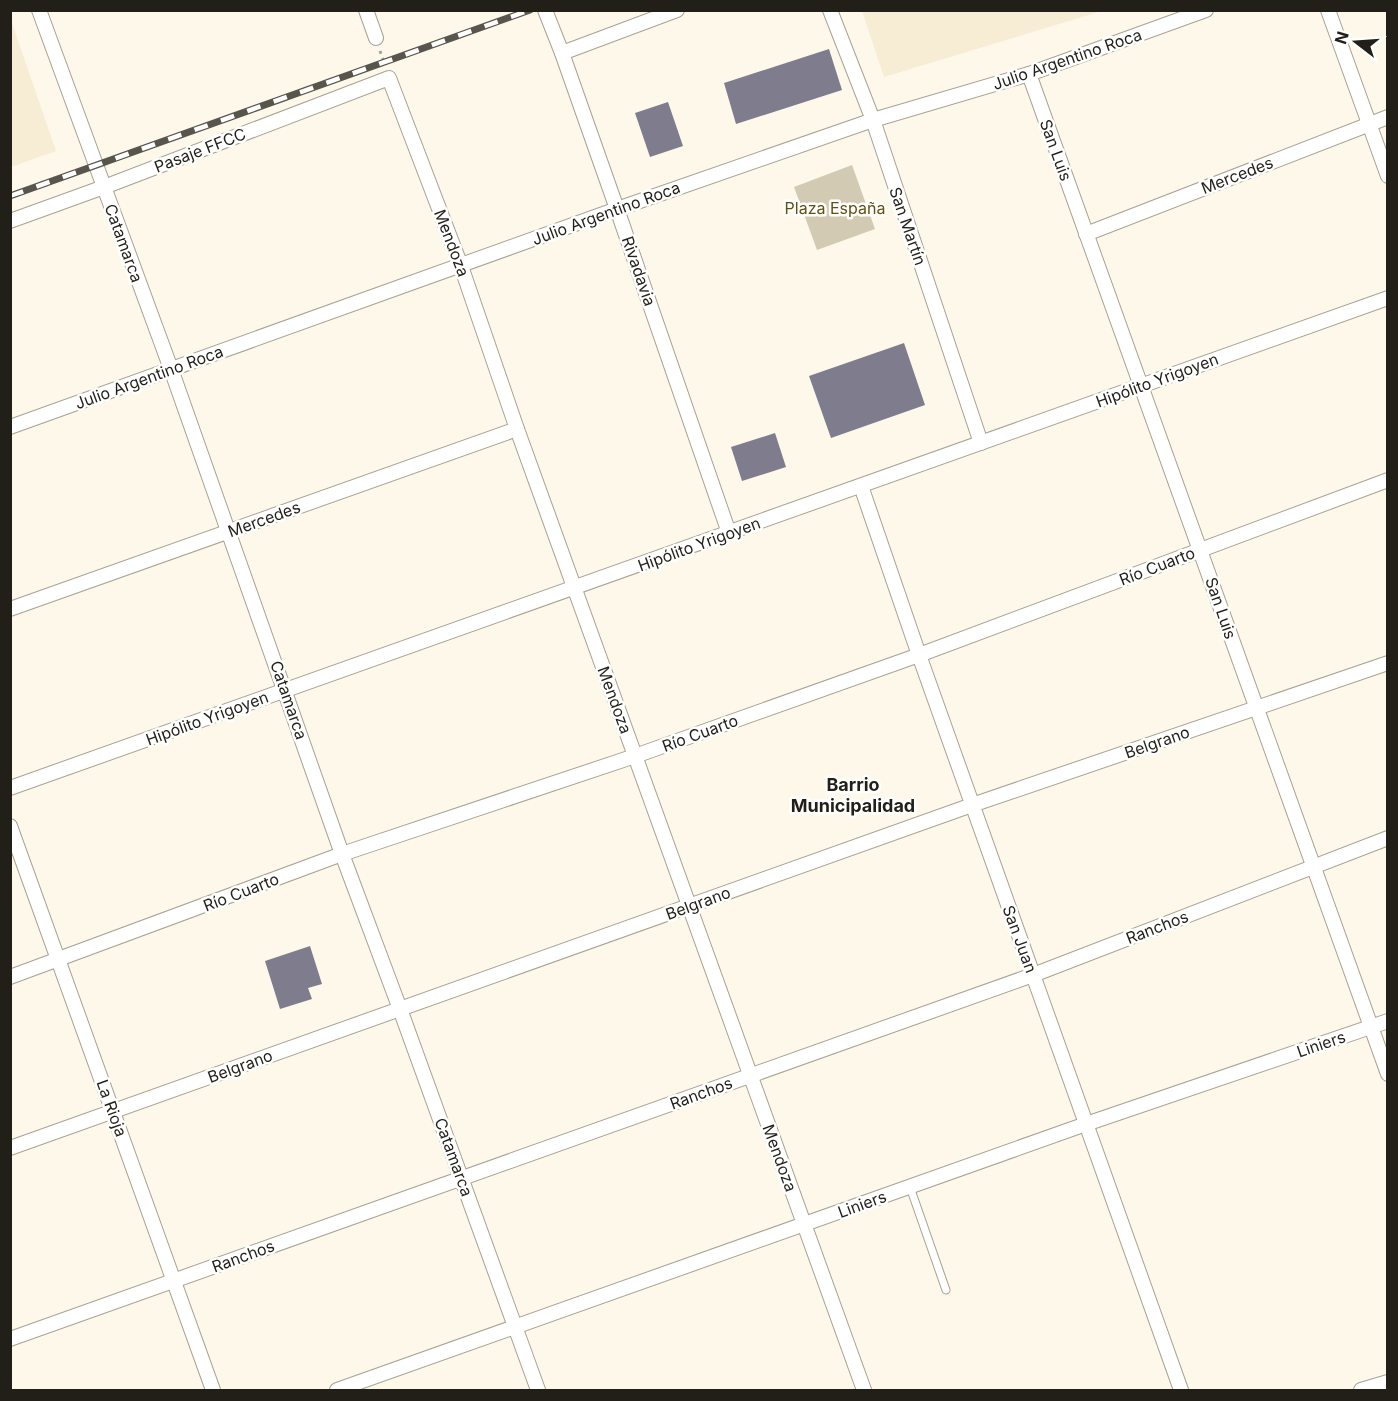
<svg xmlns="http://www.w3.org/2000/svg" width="1398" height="1401" viewBox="0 0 1398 1401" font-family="Inter,sans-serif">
<rect width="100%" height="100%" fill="#fef8ea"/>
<g fill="#f7edd4">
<polygon points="862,11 862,10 1102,11 884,77"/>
<polygon points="11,20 56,151 11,167 10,167"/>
</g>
<polygon fill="#d3cab4" points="852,165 875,229 817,250 794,187"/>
<g fill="#7f7d8d">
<polygon points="829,49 842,90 736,124 724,83"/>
<polygon points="668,102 683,146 650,157 635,113"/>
<polygon points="904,343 925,405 831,438 809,376"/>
<polygon points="775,433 786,467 742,481 731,447"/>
<polygon points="310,946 322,984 308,988 312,999 280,1009 265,961"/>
</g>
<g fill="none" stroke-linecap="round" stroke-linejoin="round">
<defs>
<polyline id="service" points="910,1187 946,1290"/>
<g id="minor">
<polyline points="39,10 171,369 342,854 400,1009 538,1390"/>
<polyline points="366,10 376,38"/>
<polyline points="545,10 562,53 617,209 729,533"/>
<polyline points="830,10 873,120 981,443"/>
<polyline points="1328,10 1388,176"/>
<polyline points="562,53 677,10"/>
<polyline points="1029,74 1388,1074"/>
<polyline points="10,221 104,187 389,78 461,266 517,429 864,1390"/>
<polyline points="1086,234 1388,117"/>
<polyline points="10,427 617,209 873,120 1029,74 1206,10"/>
<polyline points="861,486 919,655 1181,1390"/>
<polyline points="10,609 517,429"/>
<polyline points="10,788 1388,298"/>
<polyline points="10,826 213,1390"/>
<polyline points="10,977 342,854 635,756 919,655 1388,480"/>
<polyline points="10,1148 972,805 1388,663"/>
<polyline points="10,1339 1033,975 1388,838"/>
<polyline points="337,1390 1086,1124 1388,1021"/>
<polyline points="1361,1390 1388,1382"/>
</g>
</defs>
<use href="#service" stroke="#a8a291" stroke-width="9"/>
<use href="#minor" stroke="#a8a291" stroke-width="16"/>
<polyline stroke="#a5a196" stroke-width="3" stroke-dasharray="3 4.5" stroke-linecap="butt" points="380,51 385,65"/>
<use href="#service" stroke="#fff" stroke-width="7"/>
<use href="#minor" stroke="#fff" stroke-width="14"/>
<defs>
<polyline id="rail" points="10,196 530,10"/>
</defs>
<use href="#rail" stroke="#58554c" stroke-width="7"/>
<use href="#rail" stroke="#fff" stroke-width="4.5" stroke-dasharray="14" stroke-linecap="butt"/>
</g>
<g text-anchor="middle" stroke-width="5" stroke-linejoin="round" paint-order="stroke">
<g font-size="16" fill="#211f18" stroke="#fff">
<text transform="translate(1067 59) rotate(-19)" y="6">Julio Argentino Roca</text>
<text transform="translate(200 150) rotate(-21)" y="6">Pasaje FFCC</text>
<text transform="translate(1056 150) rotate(70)" y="6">San Luis</text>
<text transform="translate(1237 175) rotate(-21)" y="6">Mercedes</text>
<text transform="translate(606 213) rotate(-20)" y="6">Julio Argentino Roca</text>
<text transform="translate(908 226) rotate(71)" y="6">San Martín</text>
<text transform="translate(124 243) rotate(70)" y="6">Catamarca</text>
<text transform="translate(452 243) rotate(69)" y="6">Mendoza</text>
<text transform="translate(639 271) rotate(71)" y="6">Rivadavia</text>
<text transform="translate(149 377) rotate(-20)" y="6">Julio Argentino Roca</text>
<text transform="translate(1157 380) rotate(-20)" y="6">Hipólito Yrigoyen</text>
<text transform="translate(264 519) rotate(-20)" y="6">Mercedes</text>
<text transform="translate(699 544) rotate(-20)" y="6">Hipólito Yrigoyen</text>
<text transform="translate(1157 566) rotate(-21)" y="6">Río Cuarto</text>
<text transform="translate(1221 608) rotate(71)" y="6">San Luis</text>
<text transform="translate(289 700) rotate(71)" y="6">Catamarca</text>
<text transform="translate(615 700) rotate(70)" y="6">Mendoza</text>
<text transform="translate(207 718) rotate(-20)" y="6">Hipólito Yrigoyen</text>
<text transform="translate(700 733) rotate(-20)" y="6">Río Cuarto</text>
<text transform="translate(1157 742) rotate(-19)" y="6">Belgrano</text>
<text transform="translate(241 892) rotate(-21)" y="6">Río Cuarto</text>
<text transform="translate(698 903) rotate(-20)" y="6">Belgrano</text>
<text transform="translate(1157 927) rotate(-21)" y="6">Ranchos</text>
<text transform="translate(1020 939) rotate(70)" y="6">San Juan</text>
<text transform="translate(1321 1044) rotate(-19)" y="6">Liniers</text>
<text transform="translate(240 1066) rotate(-20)" y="6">Belgrano</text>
<text transform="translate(701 1093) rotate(-20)" y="6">Ranchos</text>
<text transform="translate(112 1108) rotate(70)" y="6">La Rioja</text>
<text transform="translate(454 1157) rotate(70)" y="6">Catamarca</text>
<text transform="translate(780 1158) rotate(70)" y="6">Mendoza</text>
<text transform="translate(862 1204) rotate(-20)" y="6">Liniers</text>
<text transform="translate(243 1256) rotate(-20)" y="6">Ranchos</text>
</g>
<g font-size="16" fill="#634f12" stroke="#fff">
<text x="835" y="214">Plaza España</text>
</g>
<g font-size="18" font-weight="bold" fill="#211f18" stroke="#fff">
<text x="853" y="791">Barrio<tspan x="853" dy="21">Municipalidad</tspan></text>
</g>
</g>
<rect width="1398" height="1401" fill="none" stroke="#211f18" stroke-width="24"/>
<g transform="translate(1356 42) rotate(287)" stroke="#ffffff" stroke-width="4.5" paint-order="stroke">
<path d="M0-4.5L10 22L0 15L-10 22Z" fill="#211f18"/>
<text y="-9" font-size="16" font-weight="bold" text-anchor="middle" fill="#211f18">N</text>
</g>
</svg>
